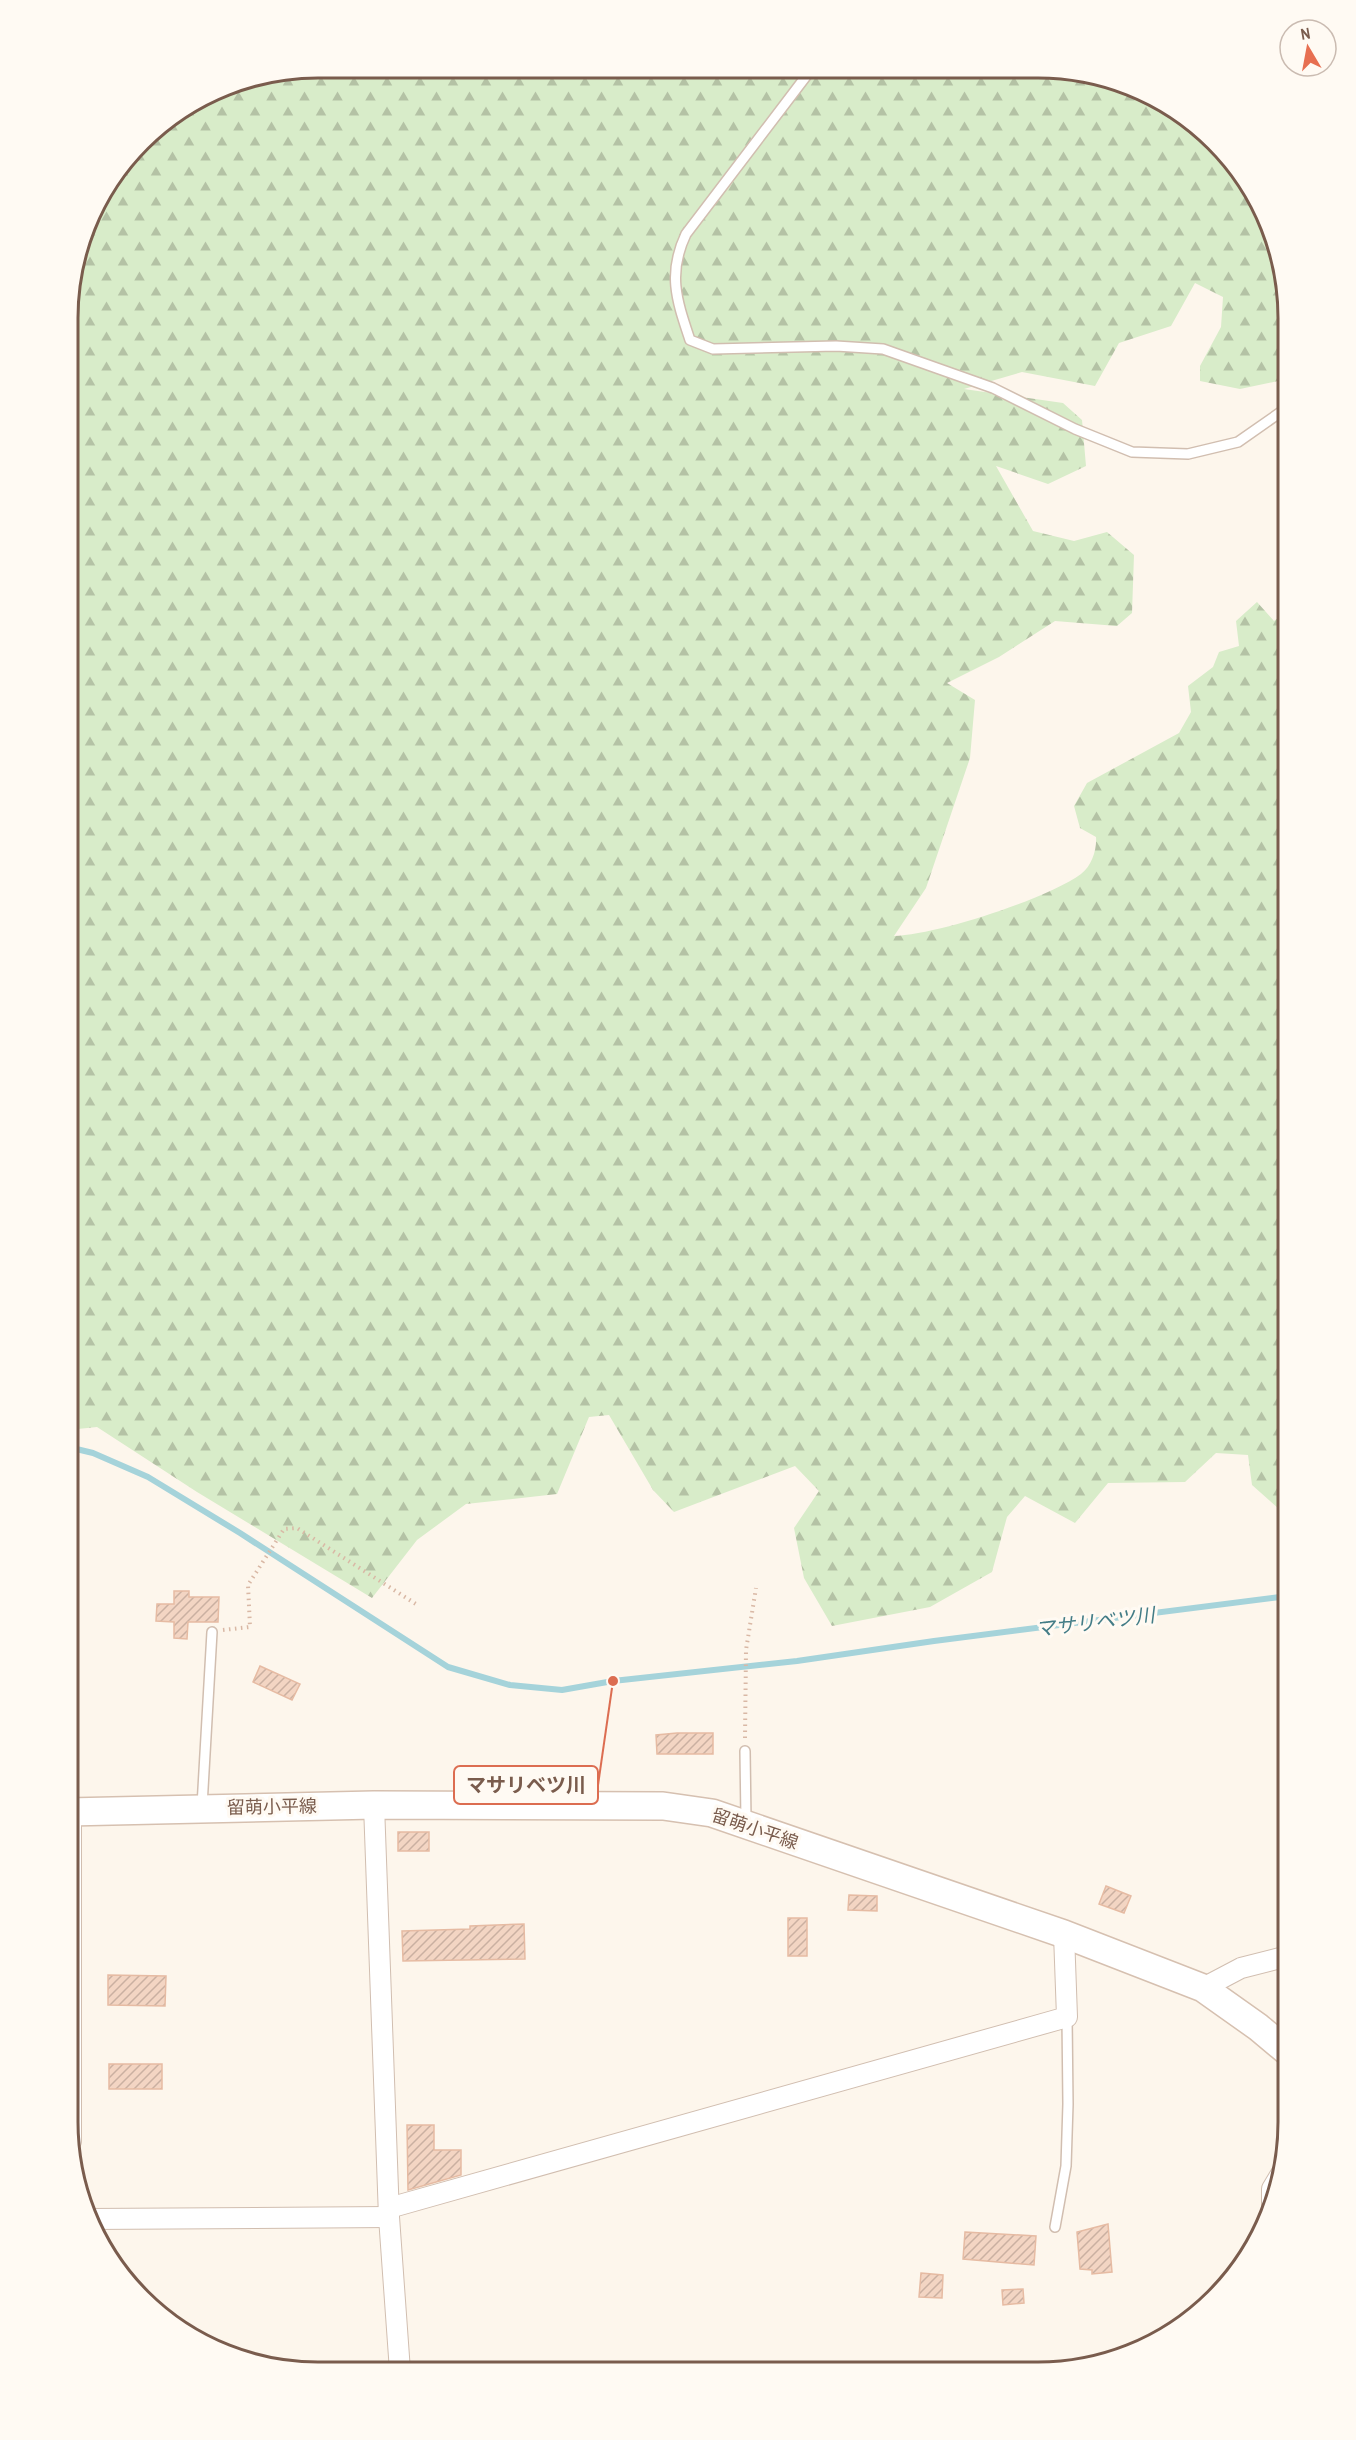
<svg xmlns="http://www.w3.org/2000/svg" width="1356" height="2440" viewBox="0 0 1356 2440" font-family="'Archivo Narrow','Noto Sans JP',sans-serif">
<defs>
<pattern id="forest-firs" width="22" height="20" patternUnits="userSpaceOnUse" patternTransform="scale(1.5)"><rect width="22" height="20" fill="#d8ecc9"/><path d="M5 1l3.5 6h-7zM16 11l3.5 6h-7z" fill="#b4c2a5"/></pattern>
<pattern id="building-hatch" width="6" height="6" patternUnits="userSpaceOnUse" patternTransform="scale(1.5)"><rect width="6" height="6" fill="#f3d5c3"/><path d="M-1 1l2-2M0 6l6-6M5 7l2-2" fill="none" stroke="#cab0a1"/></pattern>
</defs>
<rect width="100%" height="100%" fill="#fdf6ec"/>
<path fill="url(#forest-firs)" d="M 318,68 L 1087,72 L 1148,93 L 1203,129 L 1246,179 L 1275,237 L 1288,318 L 1288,335 L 1278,381 L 1240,389 L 1200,381 L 1200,366 L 1221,327 L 1223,297 L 1195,283 L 1171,326 L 1119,343 L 1095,386 L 1022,372 L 964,389 L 1063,403 L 1082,420 L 1086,466 L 1048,484 L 996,466 L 1033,531 L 1074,541 L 1107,532 L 1134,555 L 1132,613 L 1117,626 L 1055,621 L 999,657 L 947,683 L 975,700 L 970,758 L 926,888 L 894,936 C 936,935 1047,899 1081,874 C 1092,866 1097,849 1096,837 L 1080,828 L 1074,806 L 1087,783 L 1179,733 L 1191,712 L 1188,686 L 1213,667 L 1219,652 L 1239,646 L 1236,621 L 1257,602 L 1274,621 L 1288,610 L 1288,1517 L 1252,1485 L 1248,1455 L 1216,1453 L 1185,1482 L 1108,1483 L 1075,1523 L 1025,1496 L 1007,1517 L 992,1572 L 930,1607 L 832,1626 L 804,1578 L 794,1528 L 819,1491 L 795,1466 L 674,1512 L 653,1490 L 609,1415 L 589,1417 L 557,1494 L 466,1504 L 417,1540 L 372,1598 L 197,1492 L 97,1427 L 68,1430 L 70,286 L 93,207 L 153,130 L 222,86 Z"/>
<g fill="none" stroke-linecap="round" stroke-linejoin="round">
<polyline stroke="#a5d3da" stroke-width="6" points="68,1447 93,1453 148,1477 240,1533 448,1667 510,1685 562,1690 613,1681 797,1661 934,1641 1280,1597 1288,1598"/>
</g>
<g fill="url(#building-hatch)" stroke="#e6bba3" stroke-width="1.5">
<polygon points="174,1591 189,1591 189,1597 219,1597 218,1622 188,1622 187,1639 174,1638 174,1622 156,1621 157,1604 174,1604"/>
<polygon points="260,1666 300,1684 292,1700 253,1682"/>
<polygon points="677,1733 713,1733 713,1754 657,1754 656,1735"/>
<rect x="398" y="1832" width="31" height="19"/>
<polygon points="1106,1886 1131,1896 1124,1913 1099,1904"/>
<polygon points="849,1895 877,1896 877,1911 848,1910"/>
<rect x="788" y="1918" width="19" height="38"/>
<polygon points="524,1924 525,1959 403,1961 402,1931 470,1929 470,1926"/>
<polygon points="108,1975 166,1976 165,2006 108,2005"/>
<rect x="109" y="2064" width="53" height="25"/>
<polygon points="407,2125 434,2125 434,2150 461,2150 461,2175 408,2190"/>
<polygon points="1108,2224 1112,2272 1092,2274 1092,2270 1080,2269 1077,2232"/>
<polygon points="965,2232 1036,2236 1034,2265 963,2259"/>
<polygon points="921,2273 943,2275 942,2298 919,2297"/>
<polygon points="1023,2289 1024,2303 1003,2305 1002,2290"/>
</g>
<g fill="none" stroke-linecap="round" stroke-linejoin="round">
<defs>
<g id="lane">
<path d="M 810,71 L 686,234 C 667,274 677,301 690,340 L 713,349 L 836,346 L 883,349 L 993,388 L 1075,429 L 1132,452 L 1188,454 L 1238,442 L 1288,407"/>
<polyline points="745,1751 746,1820"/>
<polyline points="202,1806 212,1632"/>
<polyline points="1055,2227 1066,2166 1068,2104 1067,2017"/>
</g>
<g id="street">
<polyline points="374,1805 389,2217 400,2371"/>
<polyline points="1203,1988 1241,1968 1288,1956"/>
<polyline points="71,2141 71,1812"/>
<polyline points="389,2208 1067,2017 1064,1934"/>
<polyline points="1272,2209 1272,2189 1281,2174"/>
<polyline points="89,2219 389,2217"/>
</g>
<polyline id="secondary" points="68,1812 374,1805 663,1806 712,1813 1064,1934 1203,1988 1258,2027 1288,2052"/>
</defs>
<use href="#lane" stroke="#d1beb0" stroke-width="12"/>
<use href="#street" stroke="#d1beb0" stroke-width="22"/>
<use href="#secondary" stroke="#d6c0b0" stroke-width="30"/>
<g stroke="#d9b8a5" stroke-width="4" stroke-dasharray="1.5 4.5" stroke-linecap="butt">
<polyline points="223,1630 250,1627 248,1585 284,1529 297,1528 419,1606"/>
<polyline points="745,1738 746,1650 756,1588"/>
</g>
<use href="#lane" stroke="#fff" stroke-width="9"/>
<use href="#street" stroke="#fff" stroke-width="20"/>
<use href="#secondary" stroke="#fff" stroke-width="27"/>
</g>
<g text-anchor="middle" stroke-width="6" stroke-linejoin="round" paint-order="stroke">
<g font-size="18" fill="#7a5c4d" stroke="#fffaf3">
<text transform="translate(272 1807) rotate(-1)" y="6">留萌小平線</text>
<text transform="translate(755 1829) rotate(19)" y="6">留萌小平線</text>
</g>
<g font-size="20" font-style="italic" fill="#437c86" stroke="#fffaf3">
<text transform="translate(1095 1622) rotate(-7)" y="7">マサリベツ川</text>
</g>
</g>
<path d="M0 0H1356V2440H0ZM318 78H1038A240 240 0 0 1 1278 318V2122A240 240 0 0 1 1038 2362H318A240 240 0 0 1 78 2122V318A240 240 0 0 1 318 78Z" fill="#fffaf3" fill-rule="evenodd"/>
<path fill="none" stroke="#7a5c4d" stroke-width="3" d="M318 78H1038A240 240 0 0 1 1278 318V2122A240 240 0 0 1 1038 2362H318A240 240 0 0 1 78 2122V318A240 240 0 0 1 318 78Z"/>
<path fill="none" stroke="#dc6d51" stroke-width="2" d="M613 1681L598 1785"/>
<circle fill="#dc6d51" stroke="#fffaf3" stroke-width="2" cx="613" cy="1681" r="6"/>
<rect fill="#fffaf3" stroke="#dc6d51" stroke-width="2" x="454" y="1766" width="144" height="38" rx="6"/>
<g font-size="20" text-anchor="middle" font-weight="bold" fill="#7a5c4d">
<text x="526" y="1792">マサリベツ川</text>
</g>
<g transform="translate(1308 48) rotate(350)"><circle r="28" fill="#fffaf3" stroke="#cabbb1" stroke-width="1.5"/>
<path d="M0-4.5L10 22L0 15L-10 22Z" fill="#e76f51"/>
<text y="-9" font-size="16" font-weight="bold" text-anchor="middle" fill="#7a5c4d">N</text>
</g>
</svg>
